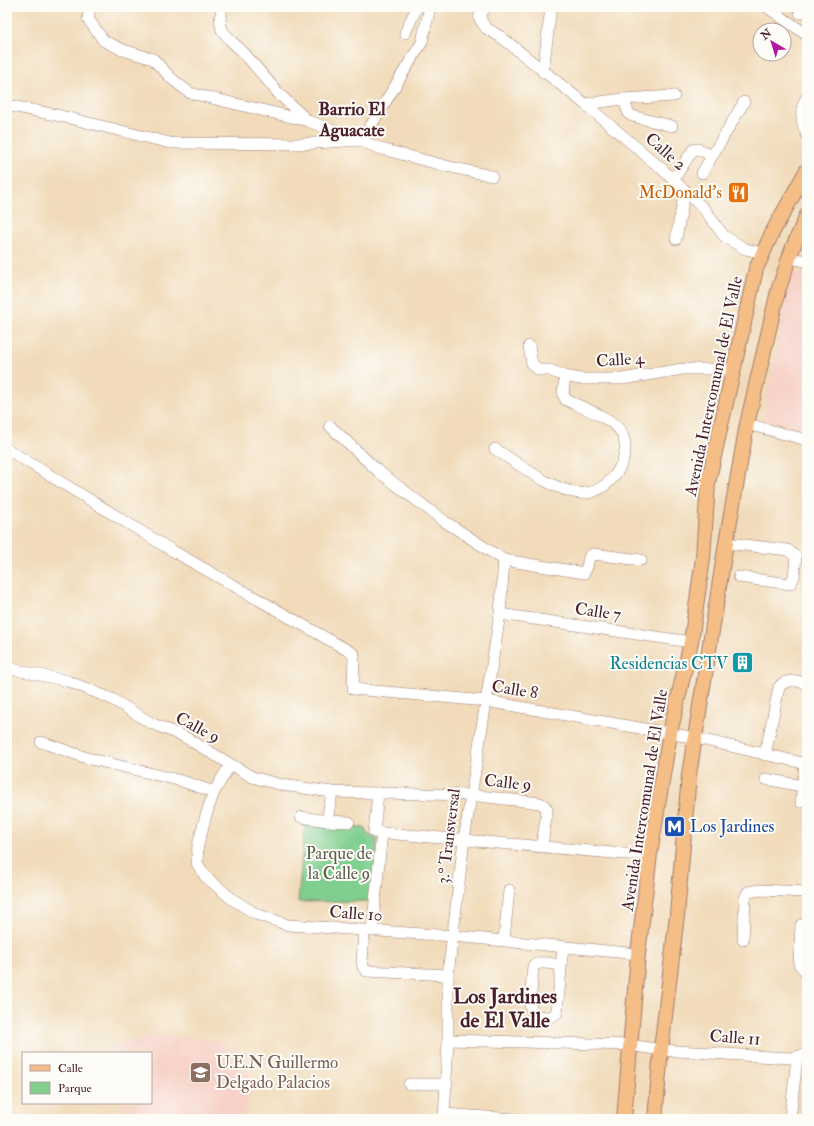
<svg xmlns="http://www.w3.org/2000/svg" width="814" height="1126" viewBox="0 0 814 1126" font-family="'IM FELL Double Pica',serif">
<rect width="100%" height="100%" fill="#fdfcf7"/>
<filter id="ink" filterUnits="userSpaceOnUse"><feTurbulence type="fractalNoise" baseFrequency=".025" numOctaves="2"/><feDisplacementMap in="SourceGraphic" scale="8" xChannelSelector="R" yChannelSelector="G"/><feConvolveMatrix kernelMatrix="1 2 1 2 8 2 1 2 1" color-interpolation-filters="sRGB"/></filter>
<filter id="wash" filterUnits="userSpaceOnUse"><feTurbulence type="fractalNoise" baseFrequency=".012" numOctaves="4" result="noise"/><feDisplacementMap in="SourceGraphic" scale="16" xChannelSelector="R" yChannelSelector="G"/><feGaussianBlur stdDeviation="0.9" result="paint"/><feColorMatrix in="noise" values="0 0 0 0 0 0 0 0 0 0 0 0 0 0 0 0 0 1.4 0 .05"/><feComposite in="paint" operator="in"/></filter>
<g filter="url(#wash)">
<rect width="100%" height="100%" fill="#f1dbba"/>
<g fill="#f7d1c7">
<polygon points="791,271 807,274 807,429 763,421"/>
<polygon points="157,1035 214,1040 252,1056 247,1088 247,1119 135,1119 119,1103 151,1103 151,1053 112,1053 115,1045"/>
</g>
<polygon fill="#80cf8f" stroke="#65775d" points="305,821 365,828 367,834 377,839 374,901 298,902"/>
</g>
<g filter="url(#ink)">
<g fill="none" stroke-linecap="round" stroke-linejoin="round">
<defs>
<g id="minor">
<polyline points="90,7 88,19 104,41 123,50 153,59 172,79 190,93 308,121"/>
<polyline points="222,7 220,20 222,30 230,40 244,53 279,94 308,121 382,149 446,166 492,176"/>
<polyline points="485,7 479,18 486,28 501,37 585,104 662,169 704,209 724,236 745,249 763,253"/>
<polyline points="767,7 807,35"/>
<polyline points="800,13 802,7"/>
<polyline points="405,33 417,7"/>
<polyline points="543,72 551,7"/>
<path d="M 807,97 C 799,109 801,122 807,135"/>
<polyline points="623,99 629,114 632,116 672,126"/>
<polyline points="585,104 623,99 674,96"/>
<polyline points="7,105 61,116 170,143 300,144 362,140 422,42 430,7"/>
<polyline points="702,173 712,156"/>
<polyline points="673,180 693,150 699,149 712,156 744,102"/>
<polyline points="676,239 685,190"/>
<polyline points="789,258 807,261"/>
<polyline points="529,346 532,364 539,370 549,370 565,376 580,379 622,379 683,369 733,369"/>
<polyline points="747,424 807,440"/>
<polyline points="330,426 378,471 444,521 504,560 584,573 587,567 589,557 593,554 641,560"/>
<polyline points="7,449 173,551 354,654 353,689 486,701 696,738 807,764"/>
<path d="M 495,449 C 521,465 549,489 579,493 C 607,497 636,457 621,432 C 613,418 581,407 566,400 L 563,394 L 565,376"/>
<polyline points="726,543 788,550 796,557 794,577 790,584 739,577"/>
<polyline points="500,614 691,642"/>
<polyline points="7,668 68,681 112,699 151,723 183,736 252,777 282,785 332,792 470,795 540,803 545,806 547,810 542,846"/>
<polyline points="41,742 87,758 182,781 214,792"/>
<path d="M 765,755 L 779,687 C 785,679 799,680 807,684"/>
<polyline points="230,765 214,792 206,815 198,845 197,863 205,876 232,899 256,914 288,925 453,936 638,954"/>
<polyline points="766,779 807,787"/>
<polyline points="332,792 327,821 349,822"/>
<polyline points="378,793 374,832 624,854 650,854"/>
<polyline points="801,802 805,764"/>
<polyline points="301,817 327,821"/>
<polyline points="801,925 799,964 807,973"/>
<polyline points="364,931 362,962 363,967 366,971 448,975"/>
<polyline points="372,931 382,833"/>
<polyline points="504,940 509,890"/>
<polyline points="743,940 745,898 748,892 759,890 807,892"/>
<path d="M 560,965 C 552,964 539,960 533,966 L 530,1005 L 534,1015 C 543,1017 549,1019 557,1013 L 563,947"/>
<polyline points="448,1040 630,1045 661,1050 790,1058 807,1054"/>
<polyline points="409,1084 447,1084"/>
<polyline points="444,1114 515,1119"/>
<polyline points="444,1119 448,1040 448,975 464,840 500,614 504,560"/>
<polyline points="790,1119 797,1058"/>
</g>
<g id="major">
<polyline points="624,1119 638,954 650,854 670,733 691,642 703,558 708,483 756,269 772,233 807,170"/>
<polyline points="655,1119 661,1050 677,915 689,775 726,543 747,424 778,291 793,247 807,215"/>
</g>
</defs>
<use href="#minor" stroke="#9e7d72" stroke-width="12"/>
<use href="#major" stroke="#9e7d72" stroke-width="16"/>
<use href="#minor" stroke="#fff" stroke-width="11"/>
<use href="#major" stroke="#f6be87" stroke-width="14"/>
</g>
</g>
<defs>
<symbol id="restaurant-square" viewBox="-11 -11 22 22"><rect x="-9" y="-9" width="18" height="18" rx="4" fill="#e8710a" stroke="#fdfcf7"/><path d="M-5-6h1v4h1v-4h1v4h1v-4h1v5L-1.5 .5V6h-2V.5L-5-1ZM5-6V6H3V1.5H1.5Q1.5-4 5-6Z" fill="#fff"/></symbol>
<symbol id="building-square" viewBox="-11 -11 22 22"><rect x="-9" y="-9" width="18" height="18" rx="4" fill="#0f9aa8" stroke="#fdfcf7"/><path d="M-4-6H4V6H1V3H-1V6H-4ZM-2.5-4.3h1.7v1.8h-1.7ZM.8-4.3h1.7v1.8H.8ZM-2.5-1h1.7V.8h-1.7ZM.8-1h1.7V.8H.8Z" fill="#fff"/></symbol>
<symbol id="metro-square" viewBox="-11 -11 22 22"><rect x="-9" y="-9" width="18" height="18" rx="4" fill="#1a4fb4" stroke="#fdfcf7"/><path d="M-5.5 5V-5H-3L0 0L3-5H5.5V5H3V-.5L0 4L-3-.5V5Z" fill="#fff"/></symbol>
<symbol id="school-square" viewBox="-11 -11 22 22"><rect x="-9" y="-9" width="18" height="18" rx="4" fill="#8d6e63" stroke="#fdfcf7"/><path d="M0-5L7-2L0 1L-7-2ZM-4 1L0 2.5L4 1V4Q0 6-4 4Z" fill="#fff"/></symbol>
</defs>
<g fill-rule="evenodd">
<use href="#restaurant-square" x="726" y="180" width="25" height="25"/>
<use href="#building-square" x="730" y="650" width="25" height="25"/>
<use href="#metro-square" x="662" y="814" width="25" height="25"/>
<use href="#school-square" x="188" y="1060" width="25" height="25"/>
</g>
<g text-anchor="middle" stroke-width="4" stroke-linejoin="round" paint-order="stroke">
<g font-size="17" fill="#4a1f2b" stroke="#fdfcf7">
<text transform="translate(666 151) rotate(41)" y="6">Calle 2</text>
<text transform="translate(620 359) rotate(-4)" y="6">Calle 4</text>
<text transform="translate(713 386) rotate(-78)" y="6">Avenida Intercomunal de El Valle</text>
<text transform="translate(598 611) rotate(8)" y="6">Calle 7</text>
<text transform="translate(515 689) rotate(9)" y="6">Calle 8</text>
<text transform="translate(198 727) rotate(28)" y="6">Calle 9</text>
<text transform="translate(508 782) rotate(6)" y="6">Calle 9</text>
<text transform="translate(644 800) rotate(-81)" y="6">Avenida Intercomunal de El Valle</text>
<text transform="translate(448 836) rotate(-83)" y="6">3.° Transversal</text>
<text transform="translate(356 913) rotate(4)" y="6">Calle 10</text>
<text transform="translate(735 1037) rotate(4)" y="6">Calle 11</text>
</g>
<g font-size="17" fill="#c56008" stroke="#fdfcf7" text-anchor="end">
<text x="722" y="198">McDonald's</text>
</g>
<g font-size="17" fill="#0d838f" stroke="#fdfcf7" text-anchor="end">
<text x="728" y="669">Residencias CTV</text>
</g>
<g font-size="17" fill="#164399" stroke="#fdfcf7" text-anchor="start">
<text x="690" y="832">Los Jardines</text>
</g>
<g font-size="17" fill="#5d5d4e" stroke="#fdfcf7">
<text x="339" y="859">Parque de<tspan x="339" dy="20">la Calle 9</tspan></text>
</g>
<g font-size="17" fill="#785e54" stroke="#fdfcf7" text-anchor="start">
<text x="216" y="1068">U.E.N Guillermo<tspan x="216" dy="20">Delgado Palacios</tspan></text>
</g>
<g font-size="18" font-weight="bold" fill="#4a1f2b" stroke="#fdfcf7">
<text x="352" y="115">Barrio El<tspan x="352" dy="21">Aguacate</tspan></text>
</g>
<g font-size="21" font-weight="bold" fill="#4a1f2b" stroke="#fdfcf7">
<text x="505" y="1003">Los Jardines<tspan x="505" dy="24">de El Valle</tspan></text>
</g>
</g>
<rect width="814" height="1126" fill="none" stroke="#fdfcf7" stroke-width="24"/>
<rect x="22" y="1052" width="130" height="52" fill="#fdfcf7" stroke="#b5a4a5"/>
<rect x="30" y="1065" width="20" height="6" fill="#f6be87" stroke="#b5a4a5"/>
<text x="58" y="1072" font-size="12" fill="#4a1f2b">Calle</text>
<rect x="30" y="1082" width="20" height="12" fill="#80cf8f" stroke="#b5a4a5"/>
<text x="58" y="1092" font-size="12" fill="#4a1f2b">Parque</text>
<g transform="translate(772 42) rotate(322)"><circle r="19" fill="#fdfcf7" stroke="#b5a4a5"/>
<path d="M0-3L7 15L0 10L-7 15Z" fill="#b5179e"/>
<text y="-6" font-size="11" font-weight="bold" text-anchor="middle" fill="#4a1f2b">N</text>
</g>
</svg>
